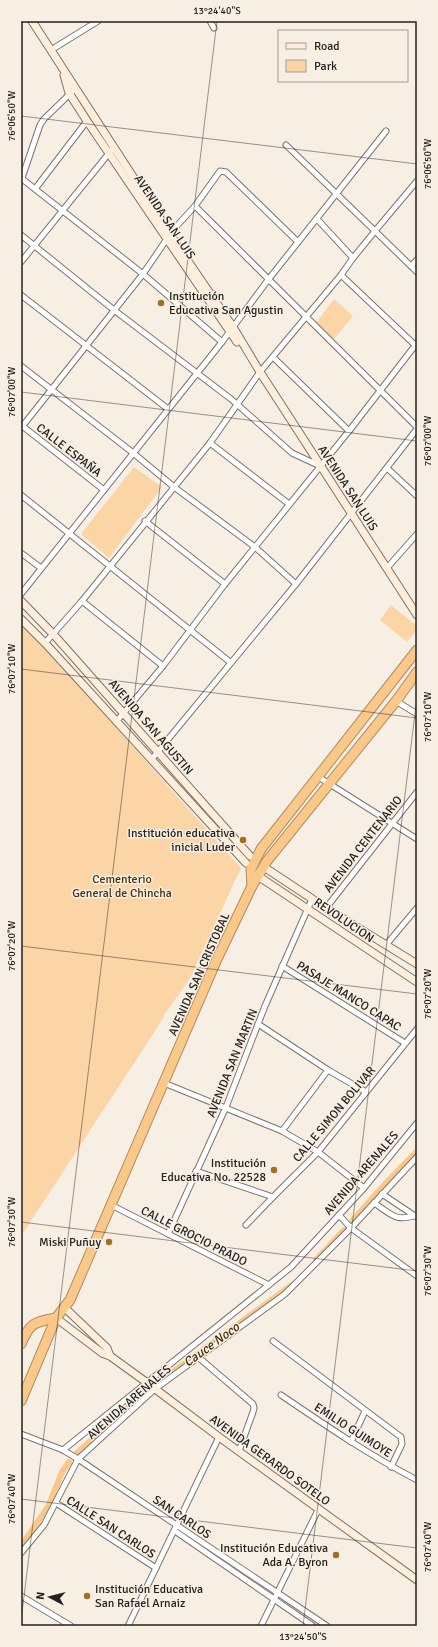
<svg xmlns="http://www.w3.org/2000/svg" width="438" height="1647" viewBox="0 0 438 1647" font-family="Signika,sans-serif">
<rect width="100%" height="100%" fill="#f7efe4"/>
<g fill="#fbd5a6">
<polygon points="334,299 353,316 333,340 316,323"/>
<polygon points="134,467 162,487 109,558 81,534"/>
<polygon points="391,605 417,626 417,630 407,642 380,620"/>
<polygon points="21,621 241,868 190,978 165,1014 159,1025 21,1236"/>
</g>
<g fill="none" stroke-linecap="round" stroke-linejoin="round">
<g stroke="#f9c787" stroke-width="6">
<polyline points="353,1220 387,1182 417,1151"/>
<polyline points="316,1260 344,1230"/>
<polyline points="75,1455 144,1393 292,1285"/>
<polyline points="21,1546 48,1507 62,1472 69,1462"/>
</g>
<defs>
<g id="street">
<polyline points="210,21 214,28"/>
<polyline points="51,50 98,21"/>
<polyline points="286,145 375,231 417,181"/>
<polyline points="21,178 143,274 222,342"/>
<polyline points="22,178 40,125 44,119 76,88"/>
<polyline points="35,189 87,121"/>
<polyline points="195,206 417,427"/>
<polyline points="317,219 353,258 375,231 417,272"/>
<polyline points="21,235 114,310 231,399 292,453 320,466"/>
<polyline points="21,262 114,147"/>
<polyline points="411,266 417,260"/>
<polyline points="341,275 415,345"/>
<polyline points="21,295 168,409"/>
<polyline points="274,358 349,431"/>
<polyline points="21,366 132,452 174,487 255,547 296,584"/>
<polyline points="21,425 104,490"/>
<polyline points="21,428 143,274 173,230 195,206 220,171 226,172 298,242"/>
<polyline points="210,443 289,504"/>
<polyline points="387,468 417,496"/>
<polyline points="21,495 230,662"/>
<polyline points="145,521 225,584"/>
<polyline points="21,553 41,568"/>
<polyline points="387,568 417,534"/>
<polyline points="21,594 222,342 268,280 386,131"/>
<polyline points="82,601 163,666"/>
<polyline points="45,643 82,601 210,443 260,372 341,275 353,258"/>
<polyline points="396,701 417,714"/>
<polyline points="116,722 163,666 225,584 349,431 417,343"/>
<polyline points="151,760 296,584 417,429"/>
<polyline points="317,776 417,839"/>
<polyline points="326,908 417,792"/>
<polyline points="386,945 417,908"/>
<polyline points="282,966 405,1043"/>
<polyline points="258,1024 328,1070 366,1092"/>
<polyline points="164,1083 282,1131 318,1152 364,1188"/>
<polyline points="282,1131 328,1070"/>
<polyline points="196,1171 273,1197"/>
<polyline points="382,1194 415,1216"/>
<path d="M 374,1203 C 393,1215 394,1222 417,1215"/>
<polyline points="111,1205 269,1285"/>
<polyline points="339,1215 351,1228 417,1276"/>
<polyline points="246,1225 273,1197 318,1152 417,1029"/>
<polyline points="168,1234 226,1107 265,1006 312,899"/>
<polyline points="273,1341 401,1437 402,1444 391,1467"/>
<polyline points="198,1357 253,1404 254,1408 253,1412 239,1451"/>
<path d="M 281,1395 C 325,1425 369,1455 417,1480"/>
<polyline points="21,1434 63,1450 78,1459 327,1626"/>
<polyline points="351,1442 365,1411"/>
<polyline points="63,1450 291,1267 364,1188 417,1123"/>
<polyline points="56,1503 156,1568"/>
<polyline points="175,1531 313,1626"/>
<polyline points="21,1553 44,1525 78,1459 155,1389 285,1294 351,1228 417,1157"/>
<polyline points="21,1596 71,1626"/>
<polyline points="128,1626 219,1437"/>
<polyline points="261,1626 319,1508"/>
</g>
<g id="secondary">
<polyline points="32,21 183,254 233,327 260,372 417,615"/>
<polyline points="64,75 69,93 87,121 237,342"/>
<polyline points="21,601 54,635 250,856"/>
<polyline points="21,619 45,643 246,863"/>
<polyline points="264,867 326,908 417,964"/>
<polyline points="258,876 417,982"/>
<polyline points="65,1308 107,1348 110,1356"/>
<polyline points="56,1318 102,1353 110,1356 146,1382 219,1437 417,1580"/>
</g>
<g id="highway">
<polyline points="252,886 251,869 261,849 417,650"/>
<path d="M 21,1344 C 30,1322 35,1322 56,1318"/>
<polyline points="21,1401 56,1318 70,1300 217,959 252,886 267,861 396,701 417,672"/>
</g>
</defs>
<use href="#street" stroke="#7c756b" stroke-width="7"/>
<use href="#secondary" stroke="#7c756b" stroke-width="9"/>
<use href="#highway" stroke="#af8d63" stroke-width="11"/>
<use href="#street" stroke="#fff" stroke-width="5"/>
<use href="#secondary" stroke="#feeedb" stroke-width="7"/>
<use href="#highway" stroke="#fac888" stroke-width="9"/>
</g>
<path fill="none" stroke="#24201d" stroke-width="1" stroke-opacity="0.45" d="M 21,116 L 417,164M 21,392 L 417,441M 21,669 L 417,718M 21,946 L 417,994M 21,1222 L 417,1271M 21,1499 L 417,1548M 21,1621 L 217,21M 303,1626 L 417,697"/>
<g fill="#a17025" stroke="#f7efe4" stroke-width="1.5">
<circle cx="161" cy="303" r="4"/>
<circle cx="243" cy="840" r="4"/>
<circle cx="274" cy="1170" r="4"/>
<circle cx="109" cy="1242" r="4"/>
<circle cx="336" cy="1555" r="4"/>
<circle cx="87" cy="1596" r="4"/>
</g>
<g text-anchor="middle" stroke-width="3" stroke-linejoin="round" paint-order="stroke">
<g font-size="12" fill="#24201d" stroke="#f7efe4">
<text transform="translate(165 217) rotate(56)" y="4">AVENIDA SAN LUIS</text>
<text transform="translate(69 450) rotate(38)" y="4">CALLE ESPAÑA</text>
<text transform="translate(348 488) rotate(57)" y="4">AVENIDA SAN LUIS</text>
<text transform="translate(151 727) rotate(49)" y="4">AVENIDA SAN AGUSTIN</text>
<text transform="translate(363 844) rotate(-52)" y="4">AVENIDA CENTENARIO</text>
<text transform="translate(344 920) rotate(34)" y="4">REVOLUCION</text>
<text transform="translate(199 974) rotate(-66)" y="4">AVENIDA SAN CRISTOBAL</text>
<text transform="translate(349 996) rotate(32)" y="4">PASAJE MANCO CAPAC</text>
<text transform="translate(232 1063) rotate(-68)" y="4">AVENIDA SAN MARTIN</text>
<text transform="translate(334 1114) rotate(-50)" y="4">CALLE SIMON BOLIVAR</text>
<text transform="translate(361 1173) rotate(-49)" y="4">AVENIDA ARENALES</text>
<text transform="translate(194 1236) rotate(27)" y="4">CALLE GROCIO PRADO</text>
<text transform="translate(129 1402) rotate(-41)" y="4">AVENIDA ARENALES</text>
<text transform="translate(353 1430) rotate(33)" y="4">EMILIO GUIMOYE</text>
<text transform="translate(270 1460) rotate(36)" y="4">AVENIDA GERARDO SOTELO</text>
<text transform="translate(182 1517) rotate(34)" y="4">SAN CARLOS</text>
<text transform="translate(111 1527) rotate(33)" y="4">CALLE SAN CARLOS</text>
</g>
<g font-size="12" fill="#24201d" stroke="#f7efe4" text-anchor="end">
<text x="169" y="300" text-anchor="start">Institución<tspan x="169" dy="14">Educativa San Agustin</tspan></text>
<text x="235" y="837">Institución educativa<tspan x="235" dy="14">inicial Luder</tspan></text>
<text x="266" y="1167">Institución<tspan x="266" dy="14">Educativa No. 22528</tspan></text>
<text x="101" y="1246">Miski Puñuy</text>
<text x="328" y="1552">Institución Educativa<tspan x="328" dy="14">Ada A. Byron</tspan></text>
<text x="95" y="1593" text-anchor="start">Institución Educativa<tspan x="95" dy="14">San Rafael Arnaiz</tspan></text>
</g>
<g font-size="12" fill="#49300b" stroke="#f7efe4">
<text x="122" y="883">Cementerio<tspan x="122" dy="14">General de Chincha</tspan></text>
</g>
<g font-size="13" font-style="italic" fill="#462d08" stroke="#f7efe4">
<text transform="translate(211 1344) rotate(-36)" y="5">Cauce Noco</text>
</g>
</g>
<rect width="438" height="1647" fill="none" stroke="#f7efe4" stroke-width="44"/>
<rect x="278" y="30" width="130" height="52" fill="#f7efe4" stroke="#a39c94"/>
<rect x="286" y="43" width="20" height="6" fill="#feeedb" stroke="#a39c94"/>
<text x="314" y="50" font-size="12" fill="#24201d">Road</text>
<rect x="286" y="60" width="20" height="12" fill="#fbd5a6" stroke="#a39c94"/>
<text x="314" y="70" font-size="12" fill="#24201d">Park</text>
<g transform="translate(50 1597) rotate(277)" stroke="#f7efe4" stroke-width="3" paint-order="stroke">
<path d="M0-3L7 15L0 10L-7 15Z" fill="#24201d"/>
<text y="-6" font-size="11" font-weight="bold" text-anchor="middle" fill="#24201d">N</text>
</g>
<rect x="22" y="22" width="394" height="1603" fill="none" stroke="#24201d" stroke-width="1.5"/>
<g font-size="10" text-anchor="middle" fill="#24201d">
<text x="217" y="14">13°24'40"S</text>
<text transform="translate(11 116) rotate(-90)" y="4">76°06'50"W</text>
<text transform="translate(427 164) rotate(-90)" y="4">76°06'50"W</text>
<text transform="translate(11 392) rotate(-90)" y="4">76°07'00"W</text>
<text transform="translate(427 441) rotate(-90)" y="4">76°07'00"W</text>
<text transform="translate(11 669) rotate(-90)" y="4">76°07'10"W</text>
<text transform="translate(427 717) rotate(-90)" y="4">76°07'10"W</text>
<text transform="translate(11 946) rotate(-90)" y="4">76°07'20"W</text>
<text transform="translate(427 994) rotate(-90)" y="4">76°07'20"W</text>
<text transform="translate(11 1222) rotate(-90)" y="4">76°07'30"W</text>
<text transform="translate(427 1271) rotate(-90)" y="4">76°07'30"W</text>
<text transform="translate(11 1499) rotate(-90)" y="4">76°07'40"W</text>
<text transform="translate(427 1547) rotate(-90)" y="4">76°07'40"W</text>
<text x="303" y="1640">13°24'50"S</text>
</g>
</svg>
